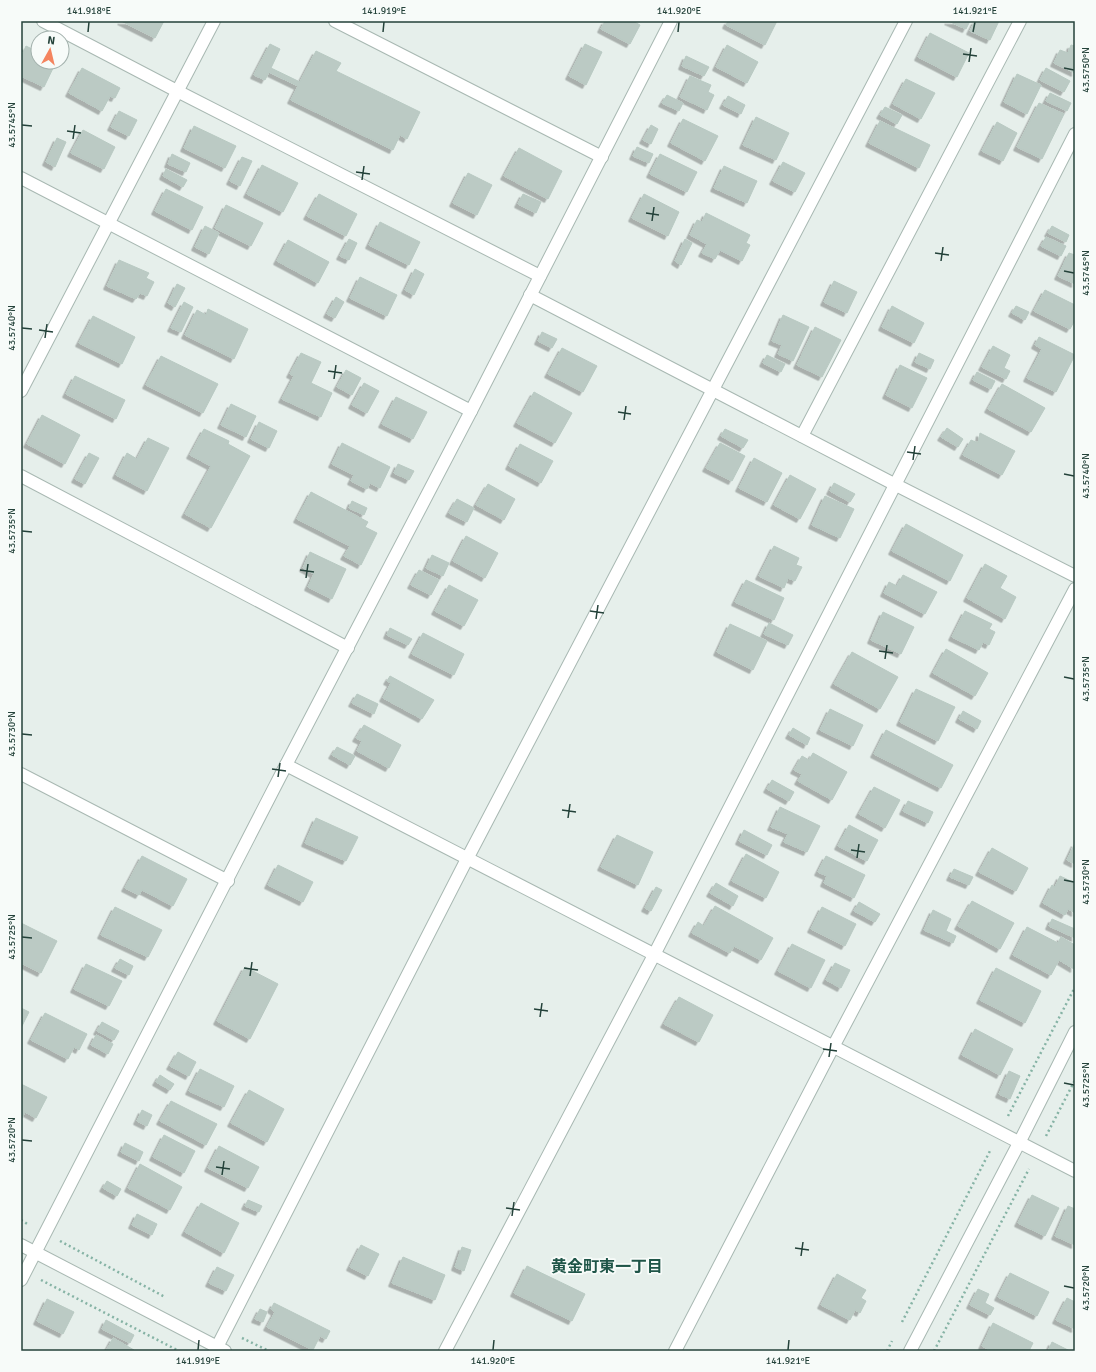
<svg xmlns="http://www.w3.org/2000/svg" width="1096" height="1372" viewBox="0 0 1096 1372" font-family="Signika,'Noto Sans JP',sans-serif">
<defs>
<filter id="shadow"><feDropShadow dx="-3.5" dy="3.5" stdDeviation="0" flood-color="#0004"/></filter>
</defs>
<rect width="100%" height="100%" fill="#e6efeb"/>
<g fill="#bbcac4" stroke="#b8c9c2" filter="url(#shadow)">
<polygon points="121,21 164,21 155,38"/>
<polygon points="605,21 633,21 640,25 630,44 601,29"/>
<polygon points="728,21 777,21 765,45 726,25"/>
<polygon points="948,21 970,21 966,29"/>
<polygon points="975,21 999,21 990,40 970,31"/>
<polygon points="930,33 969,53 957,77 918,57"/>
<polygon points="270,44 280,49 271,68 300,82 316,51 341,63 336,71 420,112 407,139 400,135 393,150 291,100 298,86 269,72 265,80 254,75"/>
<polygon points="585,44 602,52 586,85 569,76"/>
<polygon points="727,45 758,62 747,83 716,67"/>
<polygon points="1071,45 1075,46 1075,73 1054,63 1060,50 1068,53"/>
<polygon points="26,46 38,52 38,62 56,62 44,87 21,76 21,57"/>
<polygon points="686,56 709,67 704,76 682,66"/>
<polygon points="82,68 120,88 115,98 110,96 102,111 69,93"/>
<polygon points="1046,68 1070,81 1064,92 1040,80"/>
<polygon points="1017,74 1041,85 1027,114 1004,102"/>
<polygon points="690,76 711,85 708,92 714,95 707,110 680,97"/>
<polygon points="906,79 935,93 921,119 893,104"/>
<polygon points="1050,93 1071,103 1067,111 1046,101"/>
<polygon points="667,95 683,103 679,111 662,103"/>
<polygon points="728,96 745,105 741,114 723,105"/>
<polygon points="1039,103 1064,114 1042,159 1017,147"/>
<polygon points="885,107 902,115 897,124 880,115"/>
<polygon points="119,111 137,120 129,136 111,127"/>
<polygon points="756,117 789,133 776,160 743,145"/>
<polygon points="683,119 718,136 705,161 671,143"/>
<polygon points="880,121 930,145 919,168 869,143"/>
<polygon points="997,122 1017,133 1003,161 982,151"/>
<polygon points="651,125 658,129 651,144 643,140"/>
<polygon points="194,126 236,146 225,168 184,148"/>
<polygon points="83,130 115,147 104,169 71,153"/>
<polygon points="57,138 66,142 55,167 46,162"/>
<polygon points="637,147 653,154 649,163 633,156"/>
<polygon points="519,148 562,171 548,199 504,176"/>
<polygon points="172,154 190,163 186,172 168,164"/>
<polygon points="660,154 697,172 687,192 650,174"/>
<polygon points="242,157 252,161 240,186 230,181"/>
<polygon points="783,162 805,173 795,192 773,181"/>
<polygon points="262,165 298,183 283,212 247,194"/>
<polygon points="724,166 757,181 747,203 714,188"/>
<polygon points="166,169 187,180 183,187 163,176"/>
<polygon points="468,173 492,185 477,215 453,203"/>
<polygon points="166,189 203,207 192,230 155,211"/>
<polygon points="319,194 357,214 346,236 307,216"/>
<polygon points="523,194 541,202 536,213 518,204"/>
<polygon points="644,194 679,212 668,236 632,218"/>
<polygon points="226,205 263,223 251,246 215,228"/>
<polygon points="706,213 750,235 746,243 750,245 742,261 720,250 715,259 702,253 707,244 690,235 697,220 702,222"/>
<polygon points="380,222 420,242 409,265 369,245"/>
<polygon points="205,226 219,233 209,254 195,247"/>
<polygon points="1052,226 1069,235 1066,242 1048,233"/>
<polygon points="1046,237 1066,246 1061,256 1041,246"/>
<polygon points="349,239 357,243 349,260 340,256"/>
<polygon points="685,239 692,243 681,265 675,261"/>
<polygon points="288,240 329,262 318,283 277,261"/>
<polygon points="1069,253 1075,255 1075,284 1058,276"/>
<polygon points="119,260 149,273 146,278 154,282 147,296 140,293 136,299 107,286"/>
<polygon points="415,269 424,274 414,295 405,290"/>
<polygon points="360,277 397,295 387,316 350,298"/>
<polygon points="834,281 857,292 847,313 824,302"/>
<polygon points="177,284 185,288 175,307 168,303"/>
<polygon points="1045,290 1075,305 1075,320 1070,329 1034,311"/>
<polygon points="336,297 344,302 335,318 327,314"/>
<polygon points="184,302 193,307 181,332 171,328"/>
<polygon points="892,306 924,323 914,343 882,327"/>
<polygon points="1016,306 1029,312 1025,320 1012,313"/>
<polygon points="208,309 248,329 234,359 185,335 197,310 206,315"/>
<polygon points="783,315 809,327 793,361 778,354 782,345 772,341"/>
<polygon points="93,316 135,337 122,364 79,343"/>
<polygon points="815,327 841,340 822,377 797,365"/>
<polygon points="542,332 557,339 552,348 538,341"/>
<polygon points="1039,337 1075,355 1056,392 1027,378 1042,349 1035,345"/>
<polygon points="993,346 1010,355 1004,368 1010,371 1006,379 982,367"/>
<polygon points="562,348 597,366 583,392 548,374"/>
<polygon points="301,353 321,362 311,383 332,393 321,417 282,399 294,376 290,374"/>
<polygon points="919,353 934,360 930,369 915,362"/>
<polygon points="767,355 785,364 781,372 763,363"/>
<polygon points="161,356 218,384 203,413 146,385"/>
<polygon points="900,365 927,378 912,408 886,395"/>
<polygon points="346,370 361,378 352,395 337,387"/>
<polygon points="977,372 995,381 991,389 973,380"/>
<polygon points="75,376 125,400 116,419 66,394"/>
<polygon points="364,383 379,391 367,413 352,405"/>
<polygon points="1002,384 1045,408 1031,432 988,409"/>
<polygon points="534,392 572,413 555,443 517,423"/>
<polygon points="396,397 427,412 413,439 382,424"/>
<polygon points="231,404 256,416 246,437 221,425"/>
<polygon points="42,415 80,435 65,464 27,444"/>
<polygon points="259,422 277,431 269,448 251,439"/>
<polygon points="947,428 963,439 958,447 941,437"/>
<polygon points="204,429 229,441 228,444 250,456 211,528 185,514 211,466 190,455"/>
<polygon points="725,429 748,440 743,448 721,436"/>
<polygon points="980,433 1015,451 1002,475 963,455 971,440 978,443"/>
<polygon points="148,438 169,448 147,491 116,475 127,453 137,459"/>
<polygon points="342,443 390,467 380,488 370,483 367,489 351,481 354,475 332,464"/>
<polygon points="720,443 745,456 732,481 706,468"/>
<polygon points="520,444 553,461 541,483 509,466"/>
<polygon points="89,453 99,458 85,484 75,479"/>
<polygon points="754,458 782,473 767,502 739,488"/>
<polygon points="398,464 414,471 409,480 394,473"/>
<polygon points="790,475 816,489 800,519 774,505"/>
<polygon points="834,483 855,494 850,502 830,491"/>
<polygon points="488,484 515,499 504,520 476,505"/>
<polygon points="311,492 368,522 365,527 377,533 361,565 344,556 350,546 297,519"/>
<polygon points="825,496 854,509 840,538 812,525"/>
<polygon points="457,499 474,508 467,522 449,513"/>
<polygon points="352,501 367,508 364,515 349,508"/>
<polygon points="906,524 963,555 950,581 892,551"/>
<polygon points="466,536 498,553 485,578 453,561"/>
<polygon points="774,546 799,558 796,565 802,567 795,581 788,578 784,588 759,576"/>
<polygon points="310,552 346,569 332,599 308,587 314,574 303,568"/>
<polygon points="432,555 449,563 443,576 426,568"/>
<polygon points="985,564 1007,576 1000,588 1016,597 1005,619 967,598"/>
<polygon points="419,570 439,580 431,595 411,585"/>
<polygon points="903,575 937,592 925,614 884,593 889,582 897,586"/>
<polygon points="746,580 784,598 774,620 735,602"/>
<polygon points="449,585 478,600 464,626 435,611"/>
<polygon points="965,611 992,624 989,629 995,632 989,645 983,642 979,650 952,637"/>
<polygon points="883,612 914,627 901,654 871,640"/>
<polygon points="769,623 793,635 788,645 764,634"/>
<polygon points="730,624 767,641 753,670 717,652"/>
<polygon points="390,628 412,639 408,645 387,635"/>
<polygon points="423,633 464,654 454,675 412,654"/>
<polygon points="946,649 988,673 975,696 933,673"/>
<polygon points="852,652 898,677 880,709 834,684"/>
<polygon points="390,676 434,700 422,719 383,698 391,683 387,681"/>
<polygon points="916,689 955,707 938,741 900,722"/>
<polygon points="357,694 378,704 374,714 352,703"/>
<polygon points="830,709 863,725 853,746 820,730"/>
<polygon points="963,711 981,721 977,729 959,719"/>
<polygon points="364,725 401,745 389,768 357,751 362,741 356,738"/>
<polygon points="793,728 810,738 807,745 789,735"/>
<polygon points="886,730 953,765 941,788 874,754"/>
<polygon points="337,747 355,756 350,765 332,755"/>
<polygon points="813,753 847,772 832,800 798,781 802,774 794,770 802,756 809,760"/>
<polygon points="772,780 794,792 789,801 767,789"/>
<polygon points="874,787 900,800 885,828 859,814"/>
<polygon points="908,801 933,812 928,823 903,811"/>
<polygon points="780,807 820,826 807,852 784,842 788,834 771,827"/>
<polygon points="316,818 358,837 346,861 305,843"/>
<polygon points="849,825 878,840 867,861 838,846"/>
<polygon points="744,830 772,845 767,855 739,841"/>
<polygon points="617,835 653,852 638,885 601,867"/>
<polygon points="1075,843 1075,864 1067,860"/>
<polygon points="992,848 1028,868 1016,891 979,872"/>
<polygon points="746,854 779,872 766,898 732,881"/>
<polygon points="142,856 187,879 173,906 142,890 139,895 125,888"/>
<polygon points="826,856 865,875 854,898 824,883 827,876 818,872"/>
<polygon points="278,865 313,882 303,902 268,885"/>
<polygon points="954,869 973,877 969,885 950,877"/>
<polygon points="1060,876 1075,883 1075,913 1068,909 1065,915 1043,903 1052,885 1055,887"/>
<polygon points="716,883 738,896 733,906 710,893"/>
<polygon points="656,887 662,890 651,911 645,908"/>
<polygon points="972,901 1014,923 1000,949 958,926"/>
<polygon points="859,902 880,914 875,922 854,911"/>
<polygon points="715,906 773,938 761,960 734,946 730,953 692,933 698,922 704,926"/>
<polygon points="115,907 162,930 148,957 101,935"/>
<polygon points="822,907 856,924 845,946 811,929"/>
<polygon points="933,910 951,919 946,931 956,936 953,943 924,930"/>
<polygon points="1052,919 1075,929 1075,938 1049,926"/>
<polygon points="21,923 57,941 41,973 21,963"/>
<polygon points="1027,927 1058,943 1061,937 1075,945 1074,969 1059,960 1051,975 1013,955"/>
<polygon points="792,944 825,960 811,988 778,971"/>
<polygon points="120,959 133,966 129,975 115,968"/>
<polygon points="835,963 850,970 841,988 826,980"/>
<polygon points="86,964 122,981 109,1006 74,989"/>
<polygon points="245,967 278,984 250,1039 217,1021"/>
<polygon points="996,968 1041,991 1025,1023 980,1000"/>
<polygon points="679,997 713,1015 699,1042 664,1024"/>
<polygon points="21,1008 29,1012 21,1028"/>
<polygon points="45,1013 87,1034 79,1050 74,1047 68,1059 31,1040"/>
<polygon points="102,1022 119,1031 114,1040 97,1031"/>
<polygon points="975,1029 1013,1049 1000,1075 962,1055"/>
<polygon points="96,1035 113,1044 108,1054 91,1045"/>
<polygon points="178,1052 196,1062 189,1076 170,1066"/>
<polygon points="200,1069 234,1086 224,1107 189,1091"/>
<polygon points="1009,1071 1020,1076 1010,1099 999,1094"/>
<polygon points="160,1075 174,1084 170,1090 156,1082"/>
<polygon points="21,1084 47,1097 36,1118 25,1112 21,1120"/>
<polygon points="249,1090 284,1109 267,1142 231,1123"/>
<polygon points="171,1101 217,1124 206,1145 160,1121"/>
<polygon points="142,1110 152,1115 147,1126 137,1121"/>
<polygon points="164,1135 195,1151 184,1173 153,1157"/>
<polygon points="125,1143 143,1152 139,1161 121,1152"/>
<polygon points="219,1146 259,1167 248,1188 208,1168"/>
<polygon points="140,1164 182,1187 170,1210 128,1188"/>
<polygon points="107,1181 121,1189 117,1196 103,1188"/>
<polygon points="1032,1195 1059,1208 1045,1236 1018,1223"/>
<polygon points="248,1200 262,1206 259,1212 245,1206"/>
<polygon points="201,1203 239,1223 224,1253 185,1232"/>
<polygon points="1068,1206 1075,1209 1075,1245 1055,1236"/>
<polygon points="137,1214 157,1224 152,1235 132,1225"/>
<polygon points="361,1245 379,1254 368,1276 350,1267"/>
<polygon points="462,1247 471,1250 464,1271 455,1267"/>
<polygon points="403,1257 445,1275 435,1300 392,1283"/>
<polygon points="527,1266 585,1294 572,1321 514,1293"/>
<polygon points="217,1267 234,1275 226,1291 209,1283"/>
<polygon points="1010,1273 1049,1292 1037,1316 998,1297"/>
<polygon points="837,1274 866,1290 861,1298 866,1301 860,1313 855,1310 850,1320 821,1305"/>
<polygon points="978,1289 989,1294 985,1303 994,1308 990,1315 970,1305"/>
<polygon points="1067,1298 1075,1302 1075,1329 1056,1320"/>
<polygon points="47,1299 74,1312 63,1334 37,1321"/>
<polygon points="274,1303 330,1331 326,1339 320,1336 313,1350 267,1327 275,1312 271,1309"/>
<polygon points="260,1309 267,1312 263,1322 255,1319"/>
<polygon points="106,1320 134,1335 130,1343 102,1329"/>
<polygon points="993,1323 1033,1343 1029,1351 992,1351 982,1346"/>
<polygon points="113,1338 134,1350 133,1351 106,1351"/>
<polygon points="1052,1342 1070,1351 1048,1351"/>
</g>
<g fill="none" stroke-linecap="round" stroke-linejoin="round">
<defs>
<g id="minor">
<polyline points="43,21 177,91 540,276"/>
<polyline points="335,21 602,157"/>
<polyline points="21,178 471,411"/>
<polyline points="530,295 894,484 1075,576"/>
<polyline points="21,391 214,21"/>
<polyline points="802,436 1020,21"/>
<polyline points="21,476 348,648"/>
<polyline points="286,765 1075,1171"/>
<polyline points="21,774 228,881"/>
<polyline points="21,1280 286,765 471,411 671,21"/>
<polyline points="215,1351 467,859 906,21"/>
<polyline points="445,1351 654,955 1075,134"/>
<polyline points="675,1351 833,1047 1075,589"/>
<polyline points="910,1351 1019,1143 1075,1032"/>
</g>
<polyline id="tertiary" points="21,1245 225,1351"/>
</defs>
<use href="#minor" stroke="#a8b8b2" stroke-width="14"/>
<use href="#tertiary" stroke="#a8b8b2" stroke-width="14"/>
<g stroke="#86b3a5" stroke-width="2.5" stroke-dasharray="2 3" stroke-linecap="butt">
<polyline points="1008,1116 1075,987"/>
<polyline points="1046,1136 1075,1080"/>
<polyline points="21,1220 29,1225"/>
<polyline points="60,1241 165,1297"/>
<polyline points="41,1280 179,1351"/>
<polyline points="902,1322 991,1149"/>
<polyline points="242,1338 269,1351"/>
<polyline points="887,1351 892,1341"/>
<polyline points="934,1351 1029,1169"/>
</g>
<use href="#minor" stroke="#fff" stroke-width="12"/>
<use href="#tertiary" stroke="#fff" stroke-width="12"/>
</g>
<path fill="none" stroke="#24423a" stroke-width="1.5" d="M 88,32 L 89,22M 383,32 L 384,22M 678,32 L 679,22M 973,32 L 975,22M 963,54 L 977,56M 969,62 L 971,48M 1064,68 L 1074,70M 22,125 L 32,126M 67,131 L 81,133M 73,139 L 75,125M 356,172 L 370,174M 362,180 L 364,166M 646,213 L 659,215M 652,221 L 654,207M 935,253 L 949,255M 941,261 L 943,247M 1064,271 L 1074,273M 22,328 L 32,329M 39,330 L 53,332M 45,338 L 47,324M 328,371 L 342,373M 334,379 L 336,365M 618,412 L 631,414M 624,420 L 626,406M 907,452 L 921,454M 913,460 L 915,446M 1064,474 L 1074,476M 22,531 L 32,532M 300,570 L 314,572M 306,578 L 308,564M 590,611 L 604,613M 596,619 L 598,605M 879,651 L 893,653M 885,659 L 887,645M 1064,677 L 1074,679M 22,734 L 32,735M 272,769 L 286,771M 278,777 L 280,763M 562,810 L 576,812M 568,818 L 570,804M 851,850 L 865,852M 857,858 L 859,844M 1064,880 L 1074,882M 22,937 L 32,938M 244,968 L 258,970M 250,976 L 252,962M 534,1009 L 548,1011M 540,1017 L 542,1003M 823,1049 L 837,1051M 829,1057 L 831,1043M 1064,1083 L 1074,1085M 22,1140 L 32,1141M 216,1167 L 230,1169M 222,1175 L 224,1161M 506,1208 L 520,1210M 512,1216 L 514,1202M 795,1248 L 809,1250M 801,1256 L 803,1242M 1064,1286 L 1074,1288M 198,1350 L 199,1340M 493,1350 L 494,1340M 788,1350 L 789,1340"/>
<g text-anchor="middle" stroke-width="3.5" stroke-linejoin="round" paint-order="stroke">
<g font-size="16" font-weight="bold" fill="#1f5548" stroke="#f7fbf9">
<text x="607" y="1272">黄金町東一丁目</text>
</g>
</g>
<rect width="1096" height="1372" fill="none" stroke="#f7fbf9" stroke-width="44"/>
<g transform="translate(50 50) rotate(8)"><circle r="19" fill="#f7fbf9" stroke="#a3b1ad"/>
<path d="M0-3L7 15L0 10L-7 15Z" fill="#f4845f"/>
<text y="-6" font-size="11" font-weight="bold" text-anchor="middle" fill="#24423a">N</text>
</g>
<rect x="22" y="22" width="1052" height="1328" fill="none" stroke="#24423a" stroke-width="1.5"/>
<g font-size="10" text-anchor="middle" fill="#24423a">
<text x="89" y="14">141.918°E</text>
<text x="384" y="14">141.919°E</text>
<text x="679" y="14">141.920°E</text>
<text x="975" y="14">141.921°E</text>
<text transform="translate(1085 70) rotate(-90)" y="4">43.5750°N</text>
<text transform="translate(11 125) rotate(-90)" y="4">43.5745°N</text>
<text transform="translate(1085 273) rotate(-90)" y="4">43.5745°N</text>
<text transform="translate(11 328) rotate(-90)" y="4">43.5740°N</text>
<text transform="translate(1085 476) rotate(-90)" y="4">43.5740°N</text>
<text transform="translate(11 531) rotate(-90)" y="4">43.5735°N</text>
<text transform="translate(1085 679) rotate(-90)" y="4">43.5735°N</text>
<text transform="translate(11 734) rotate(-90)" y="4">43.5730°N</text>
<text transform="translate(1085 882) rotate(-90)" y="4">43.5730°N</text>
<text transform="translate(11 937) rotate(-90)" y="4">43.5725°N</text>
<text transform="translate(1085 1085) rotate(-90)" y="4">43.5725°N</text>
<text transform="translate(11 1140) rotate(-90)" y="4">43.5720°N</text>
<text transform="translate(1085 1288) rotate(-90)" y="4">43.5720°N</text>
<text x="198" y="1364">141.919°E</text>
<text x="493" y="1364">141.920°E</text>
<text x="788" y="1364">141.921°E</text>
</g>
</svg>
